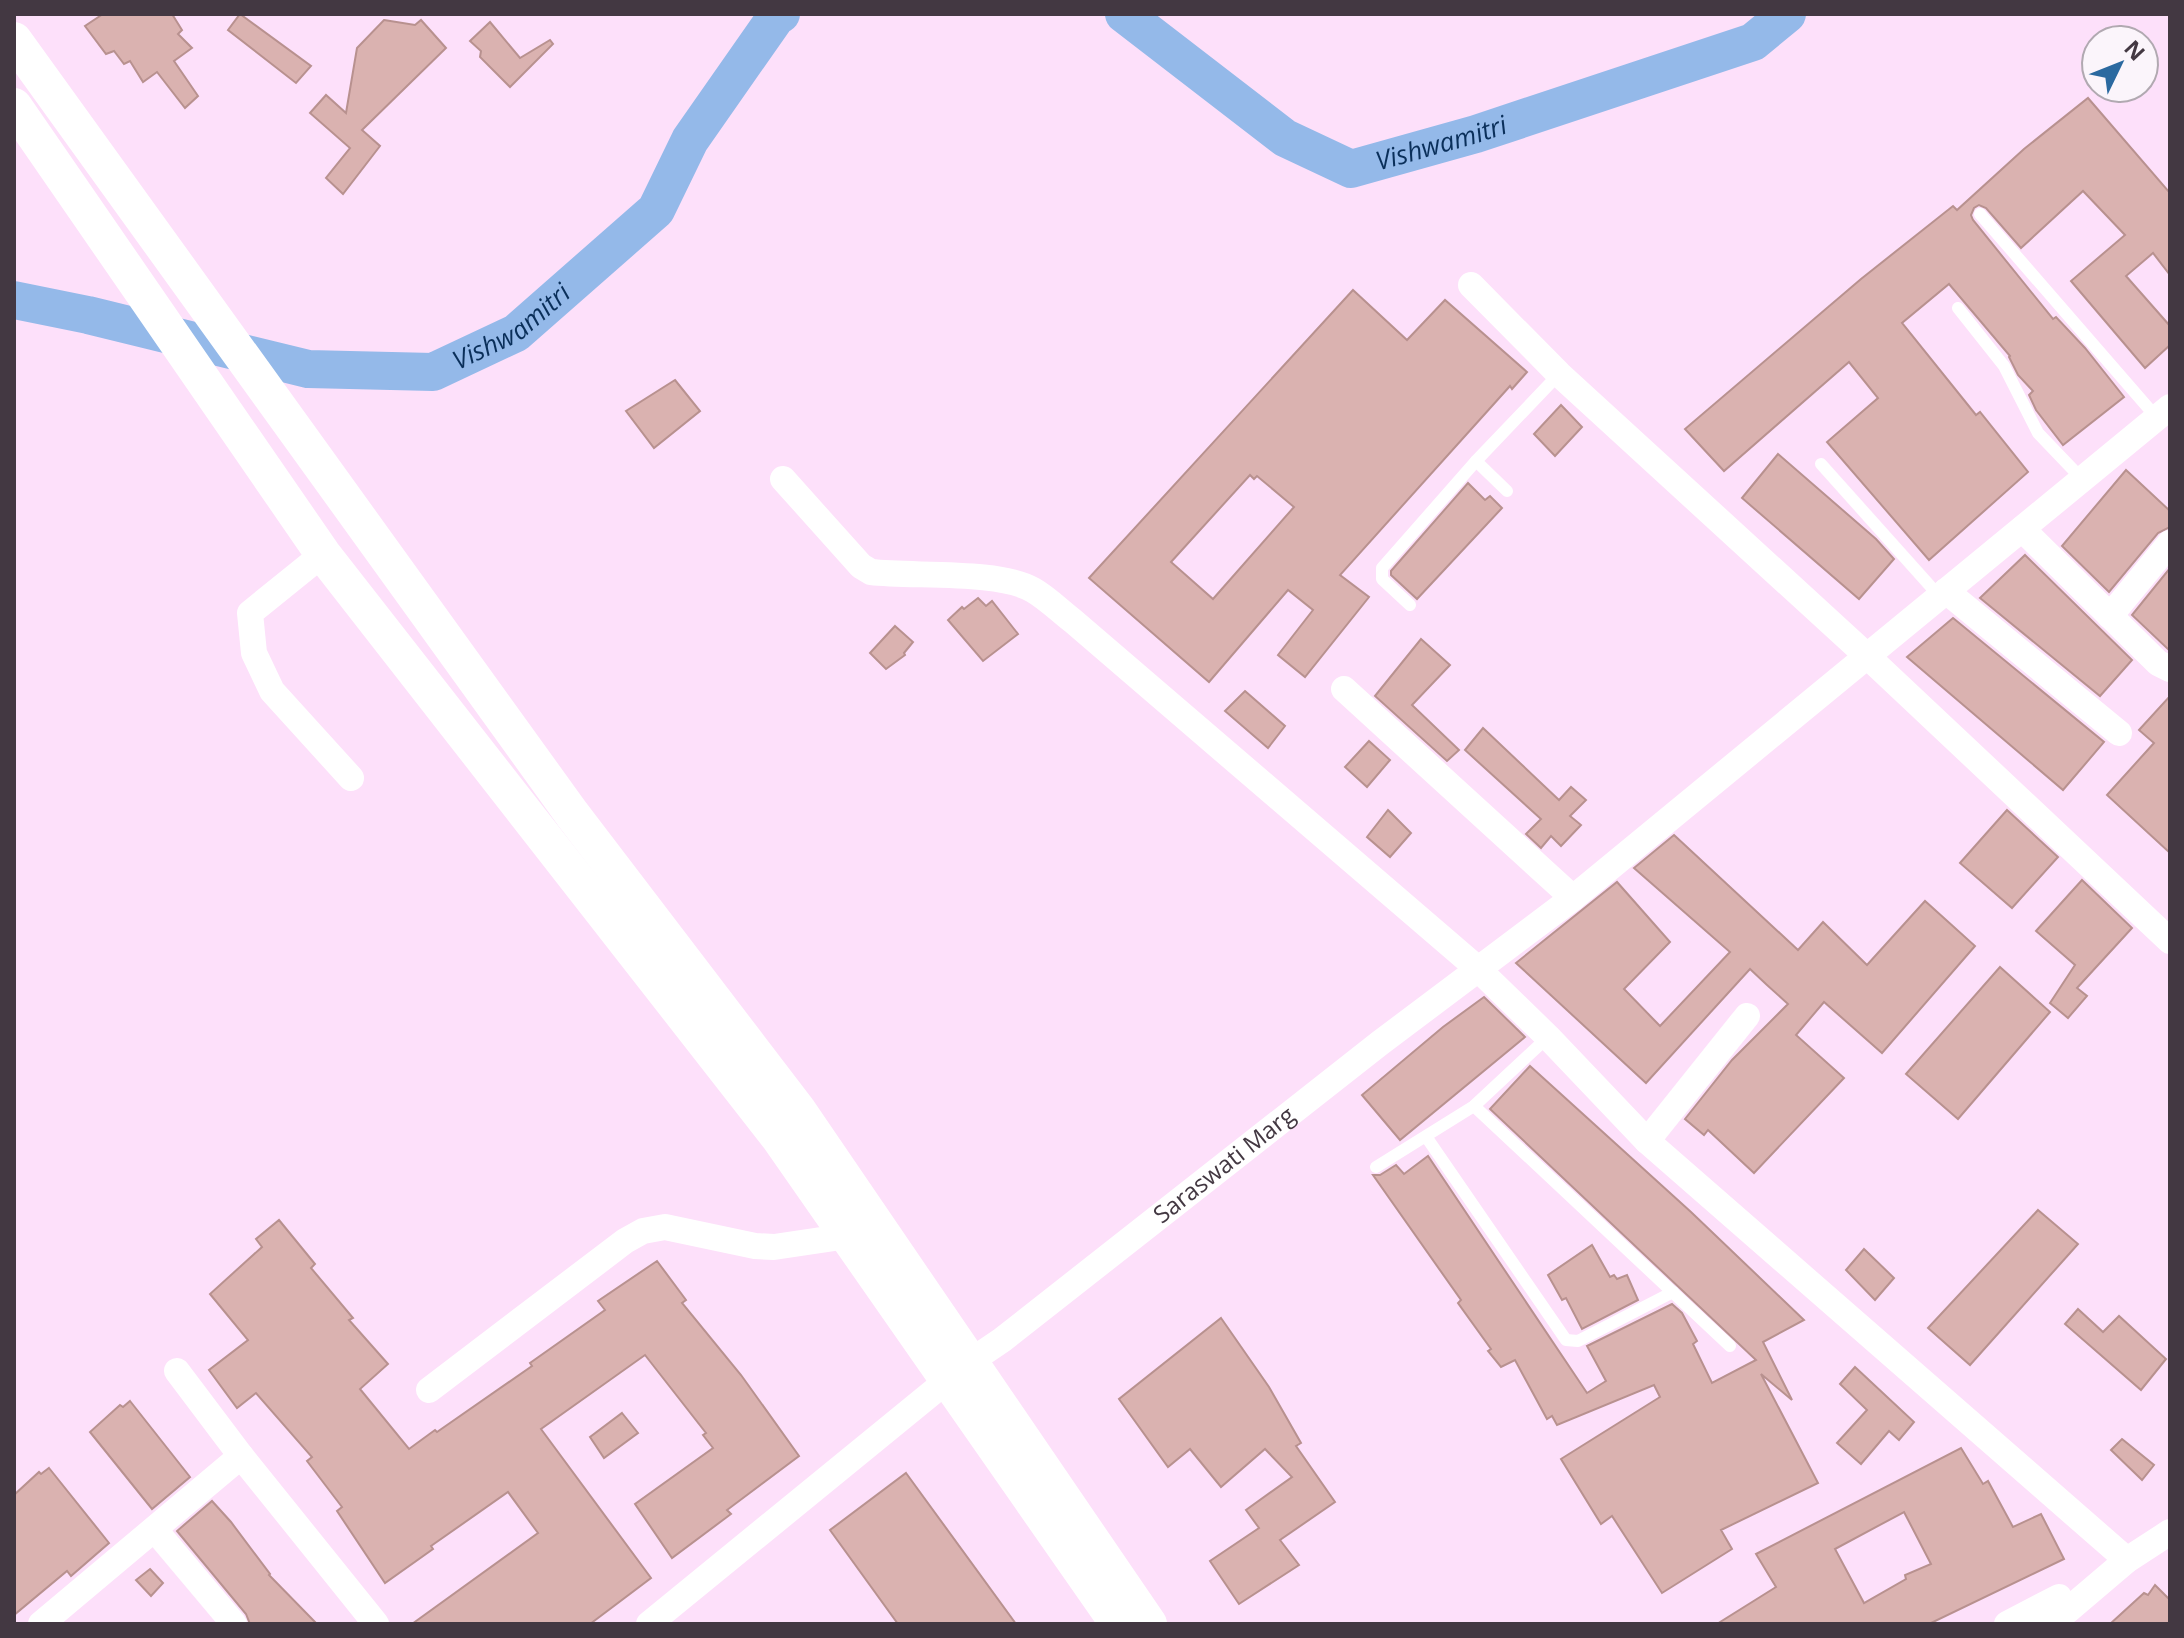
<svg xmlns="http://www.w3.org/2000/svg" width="2184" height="1638" viewBox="0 0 2184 1638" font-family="'Open Sans',sans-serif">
<rect width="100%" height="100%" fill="#fde0fa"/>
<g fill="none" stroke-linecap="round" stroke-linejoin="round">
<g stroke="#94b9e9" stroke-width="38">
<path id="s1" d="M 1124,14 L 1285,138 L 1351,169 L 1476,134 L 1753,42 L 1787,14"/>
<path id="s2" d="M 14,300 L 88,315 L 308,369 L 433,372 L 516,333 L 656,210 L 690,140 L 776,17 L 781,14"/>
</g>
</g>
<g fill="#dab2b0" stroke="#b8918f" stroke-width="2" fill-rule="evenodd">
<polygon points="103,14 172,14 182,30 178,34 192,48 174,61 198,96 185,108 157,72 143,82 130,61 124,64 114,51 106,54 85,26"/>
<polygon points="240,14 311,66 296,83 228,30"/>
<polygon points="384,20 415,25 421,20 446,48 362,130 380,146 343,194 326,178 350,148 310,113 326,95 346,113 357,48"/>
<polygon points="490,22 520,58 550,40 553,44 510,87 480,57 481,51 470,41"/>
<polygon points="2088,98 2170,193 2170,275 2153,253 2126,276 2170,326 2170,345 2145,368 2071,281 2125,235 2083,191 2021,248 1986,208 1979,205 1974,208 1971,215 1973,220 2053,319 2056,317 2085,348 2124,397 2063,445 2036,410 2029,395 2033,391 2018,375 2009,357 2010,356 1949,284 1902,323 1976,415 1980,412 2028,472 1929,560 1827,442 1878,398 1849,362 1724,471 1685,429 1861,279 1953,206 1957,210 2024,149"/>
<path d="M 1353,290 L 1407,340 L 1445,300 L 1527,372 L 1512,389 L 1510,386 L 1340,575 L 1369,597 L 1305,677 L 1278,655 L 1313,610 L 1288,590 L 1209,682 L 1089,578 ZM 1250,475 L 1254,479 L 1257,476 L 1294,507 L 1213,599 L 1171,562 Z"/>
<polygon points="675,380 700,411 654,448 626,411"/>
<polygon points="1561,405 1582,427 1555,456 1534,434"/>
<polygon points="1778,454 1876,539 1894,559 1859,599 1742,498"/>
<polygon points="2126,470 2170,511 2170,527 2158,533 2109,592 2062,546"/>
<polygon points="1468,483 1485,500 1490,496 1502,508 1417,599 1391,575 1391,571"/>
<polygon points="2025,555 2132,660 2100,696 1980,598"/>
<polygon points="2170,568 2170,651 2132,615"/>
<polygon points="978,598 986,606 992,601 1018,634 983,661 948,620 962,607 964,609"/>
<polygon points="1953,618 2104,742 2063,790 1907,657"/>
<polygon points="895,626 913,642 904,653 905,655 886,669 870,653"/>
<polygon points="1421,639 1450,665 1412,705 1459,750 1447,761 1375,696"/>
<polygon points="1245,691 1285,726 1268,748 1225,711"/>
<polygon points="2170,696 2170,853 2107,795 2154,743 2139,730"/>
<polygon points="1483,728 1559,800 1571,787 1586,800 1570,816 1581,825 1561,846 1551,836 1541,848 1526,834 1541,819 1465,750"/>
<polygon points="1369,741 1390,760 1367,787 1345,767"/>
<polygon points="1388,810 1411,833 1390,857 1367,837"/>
<polygon points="2007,810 2058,857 2012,908 1960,863"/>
<polygon points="1674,835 1798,950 1823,922 1867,965 1925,901 1975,946 1882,1053 1824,1002 1796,1035 1844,1078 1754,1173 1708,1130 1704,1135 1685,1119 1732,1060 1788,1004 1767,985 1750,969 1646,1083 1516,963 1617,882 1670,942 1624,989 1660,1026 1730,952 1634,868"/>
<polygon points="2082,880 2132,928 2077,988 2087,996 2068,1018 2050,1003 2075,965 2036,931"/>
<polygon points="2000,967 2050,1012 1958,1119 1906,1074"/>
<polygon points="1484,997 1525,1037 1400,1140 1362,1095 1443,1027"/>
<polygon points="1530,1066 1691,1212 1804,1320 1763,1342 1792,1400 1761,1374 1818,1483 1721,1530 1732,1549 1662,1593 1612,1516 1601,1524 1561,1459 1660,1397 1654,1385 1557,1425 1552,1416 1547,1419 1515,1360 1501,1367 1488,1351 1491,1349 1458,1303 1461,1300 1373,1175 1380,1175 1396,1165 1404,1174 1428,1156 1587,1393 1606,1381 1587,1346 1672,1304 1682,1313 1697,1341 1693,1344 1712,1383 1756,1360 1490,1109"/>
<polygon points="2038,1210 2078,1244 1970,1365 1928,1328"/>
<polygon points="279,1220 315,1264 311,1268 353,1318 349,1320 388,1364 360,1389 409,1449 435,1430 437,1432 532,1366 530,1363 605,1310 598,1301 657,1261 686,1300 682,1303 741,1375 799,1456 727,1510 731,1514 672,1558 635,1504 713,1448 703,1435 706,1433 645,1355 541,1429 651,1578 590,1624 412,1624 538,1533 508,1492 431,1546 433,1549 385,1583 337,1511 342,1507 307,1461 312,1457 256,1393 237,1408 209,1370 248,1340 210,1294 262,1247 256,1239"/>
<polygon points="1592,1245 1610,1277 1614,1275 1617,1279 1627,1275 1638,1300 1582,1329 1566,1298 1562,1300 1548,1275"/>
<polygon points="1864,1249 1894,1278 1875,1300 1846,1270"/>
<polygon points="2078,1309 2103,1332 2119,1316 2166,1359 2141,1390 2065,1324"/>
<polygon points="1221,1318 1269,1387 1301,1443 1296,1446 1335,1502 1280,1540 1299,1565 1239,1604 1210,1561 1259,1528 1246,1510 1292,1477 1265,1449 1221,1487 1190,1449 1168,1467 1119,1399"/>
<polygon points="1855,1367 1914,1422 1899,1440 1889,1431 1861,1464 1837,1443 1867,1410 1840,1384"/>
<polygon points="130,1401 190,1477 152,1509 90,1432 120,1405 123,1407"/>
<polygon points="622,1413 638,1433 604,1458 590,1437"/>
<polygon points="2122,1439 2154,1465 2142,1480 2111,1450"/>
<path d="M 1961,1448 L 1983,1484 L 1988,1481 L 2013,1527 L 2041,1514 L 2064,1559 L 1929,1624 L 1717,1624 L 1776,1587 L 1756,1554 ZM 1904,1512 L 1931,1564 L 1905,1575 L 1906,1579 L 1864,1603 L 1835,1549 Z"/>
<polygon points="49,1468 109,1543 71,1576 67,1571 14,1615 14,1495 39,1472 41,1474"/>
<polygon points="906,1473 1016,1624 898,1624 830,1530"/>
<polygon points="212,1501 231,1522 270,1574 269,1575 317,1624 250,1624 246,1614 177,1531"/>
<polygon points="150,1569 163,1583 151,1596 136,1580"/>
<polygon points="2155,1585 2170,1600 2170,1624 2110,1624 2144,1593 2148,1595"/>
</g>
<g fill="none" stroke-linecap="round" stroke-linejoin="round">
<g stroke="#fff" stroke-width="12">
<polyline points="1980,214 2157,418"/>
<polyline points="1958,308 2004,366 2038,433 2082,479"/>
<polyline points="1476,461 1507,491"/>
<polyline points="1821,464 1940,597"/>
<polyline points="1410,605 1382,579 1382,568 1476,461 1559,374"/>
<polyline points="1474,1106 1730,1346"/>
<polyline points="1427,1138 1566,1340 1578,1341 1673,1292"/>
<polyline points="1376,1167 1474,1106 1548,1037"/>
</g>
<g stroke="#fff" stroke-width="26">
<polyline points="1471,285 1559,374 1866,655 2170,941"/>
<path d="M 783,479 L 861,566 L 871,572 C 913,577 999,570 1033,590 C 1047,598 1060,611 1073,621 L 1477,968 L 1548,1037 L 1647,1141 L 2127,1560"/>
<polyline points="2022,529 2158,663 2170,669"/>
<polyline points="323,554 250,613 254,653 272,691 351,778"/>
<polyline points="1946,591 2119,733"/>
<polyline points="2110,616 2170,543"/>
<polyline points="1344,689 1573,898"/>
<polyline points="1647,1141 1747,1016"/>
<polyline points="177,1371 241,1456 376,1624"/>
<polyline points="429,1390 625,1241 643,1231 665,1227 755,1246 774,1247 848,1236"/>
<polyline points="155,1530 234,1624"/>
<polyline points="41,1624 241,1456"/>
<path id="s3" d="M 649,1624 L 971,1361 L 1002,1340 L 1380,1043 L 1573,898 L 2170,407"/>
<polyline points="2007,1624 2059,1597"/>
<polyline points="2043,1624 2067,1611 2127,1560 2170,1532"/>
</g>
<g stroke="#fff" stroke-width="36">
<polyline points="14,40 572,814 798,1110 1149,1624"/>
<polyline points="14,106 323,554 779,1138 1118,1624"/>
</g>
</g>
<g text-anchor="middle" stroke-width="7" stroke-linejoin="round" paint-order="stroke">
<g font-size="24" fill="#433842" stroke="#fbf5fb">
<text dy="8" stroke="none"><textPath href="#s3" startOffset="736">Saraswati Marg</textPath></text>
</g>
<g font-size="26" font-style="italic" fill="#0a2f5a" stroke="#fbf5fb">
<text dy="9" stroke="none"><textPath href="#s1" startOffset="370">Vishwamitri</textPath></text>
<text dy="9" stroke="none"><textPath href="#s2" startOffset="518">Vishwamitri</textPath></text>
</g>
</g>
<rect width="2184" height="1638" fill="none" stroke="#433842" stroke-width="32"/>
<g transform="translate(2120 64) rotate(47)"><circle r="38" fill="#fbf5fb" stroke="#b1a9b1" stroke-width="2"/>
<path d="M0-6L14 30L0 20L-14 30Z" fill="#2b69a0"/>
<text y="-12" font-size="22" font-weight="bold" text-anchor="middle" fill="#433842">N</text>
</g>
</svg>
